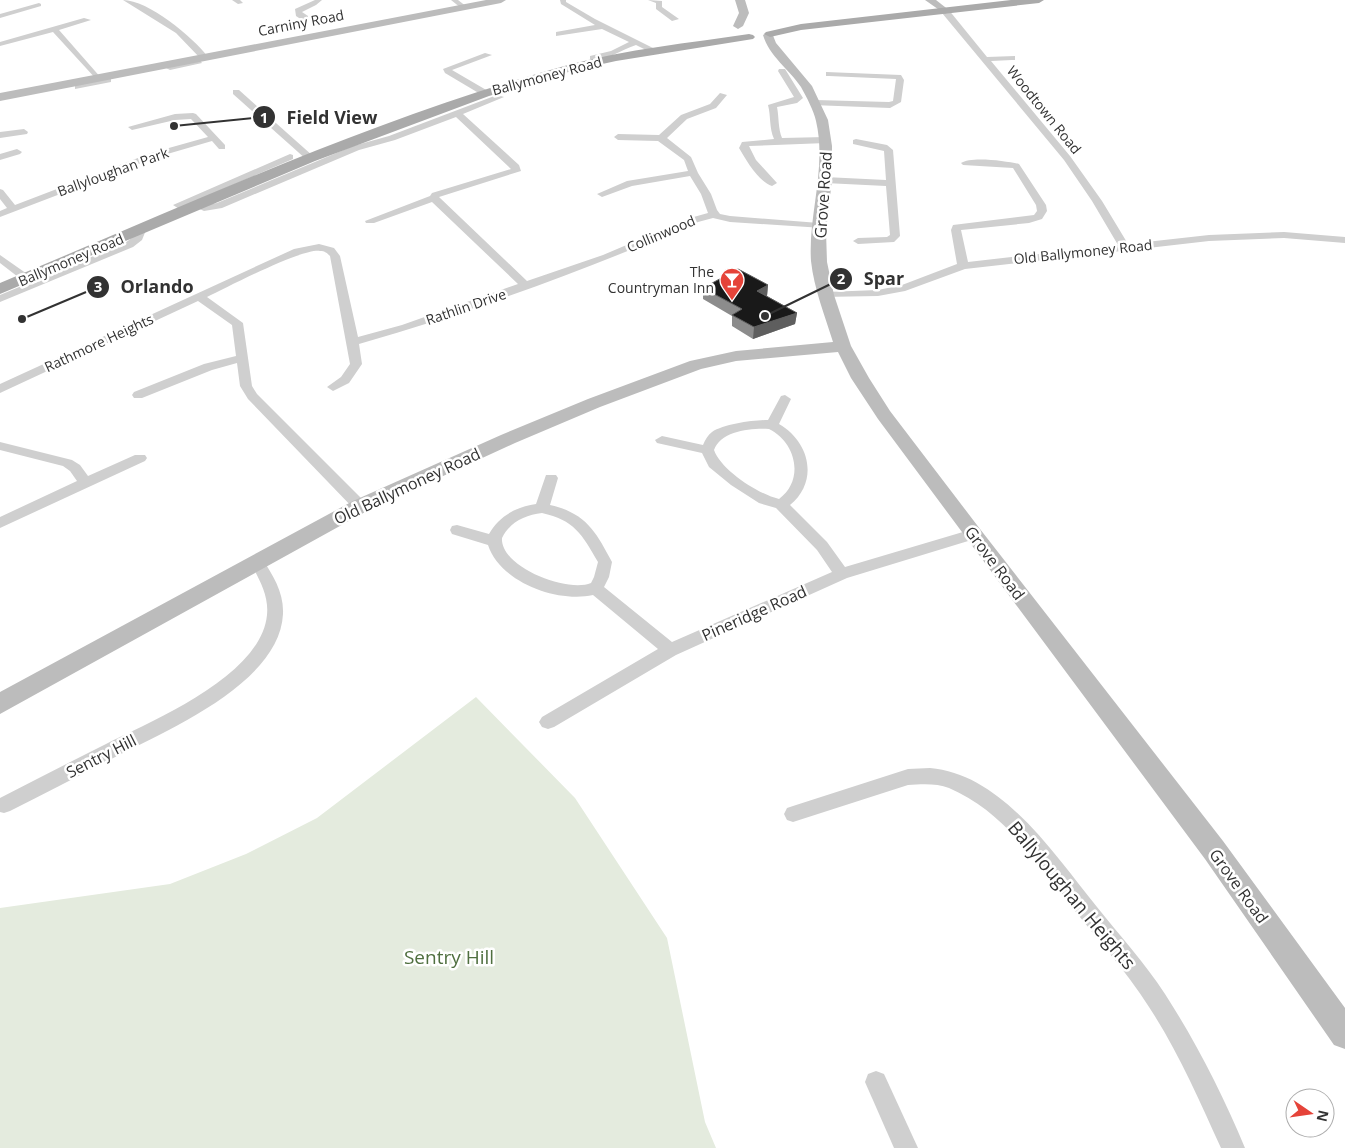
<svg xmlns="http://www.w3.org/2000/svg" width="1345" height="1148" viewBox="0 0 1345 1148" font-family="'Open Sans',sans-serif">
<rect width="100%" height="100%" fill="#fff"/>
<polygon fill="#e4ebde" points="476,697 575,798 667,938 705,1122 716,1148 0,1148 0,908 170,884 246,854 317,818"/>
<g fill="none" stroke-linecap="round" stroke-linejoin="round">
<g fill="#cfcfcf" fill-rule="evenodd">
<path d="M 123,0 C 148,0 193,37 208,57 L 201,59 L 176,33 Z"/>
<polygon points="232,0 240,0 243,3 238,4"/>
<polygon points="315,0 322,0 316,5 302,12 308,16 308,20 302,20 296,16 295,9"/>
<polygon points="451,0 458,0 467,7 461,8"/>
<path d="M 560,0 L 566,0 L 566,2 L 595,19 L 659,51 L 652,53 L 636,45 C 621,50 607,61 590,60 L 590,56 L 611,51 L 629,42 L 602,29 L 556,36 L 556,32 L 595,25 L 561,4 Z"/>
<polygon points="648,0 662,1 662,7 679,19 672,21 656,9 656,3"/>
<polygon points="39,3 41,4 41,6 0,18 0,14"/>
<path d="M 942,9 L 948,9 L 987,57 L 1015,56 L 1015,60 L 1012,60 L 991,61 L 1070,156 L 1102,201 L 1128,244 L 1209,235 L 1284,232 L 1345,237 L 1345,243 L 1284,238 L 1209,241 L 965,269 L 905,291 L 878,296 L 822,297 L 820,295 L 822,293 L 826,292 L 878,290 L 902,285 L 957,264 L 951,230 L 953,225 L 1034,215 L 1037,211 L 1036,205 L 1013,168 L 963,165 L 961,163 C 971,156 1007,161 1019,164 L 1046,205 L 1047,211 L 1042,219 L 1029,223 L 961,230 L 968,262 L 1118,245 L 1092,201 L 1064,160 L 942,13 Z"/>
<polygon points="84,18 91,20 59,30 102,79 111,78 111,82 75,89 75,85 97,80 53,32 0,46 0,42"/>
<polygon points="485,53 492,55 452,70 488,91 488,95 482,95 445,73 443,69"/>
<polygon points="191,57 197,57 202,63 170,70 166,68 192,62"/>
<path d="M 779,69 L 785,69 L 803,98 L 797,103 L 777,107 C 779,117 778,129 782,138 L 826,137 L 830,140 L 826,143 L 749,146 L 756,160 L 777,183 L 772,186 C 758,181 746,160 739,148 L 742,142 L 774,139 C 769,128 771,116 768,105 L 794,97 L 778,71 Z"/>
<polygon points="826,72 901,75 904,80 901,102 890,108 812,105 811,103 815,100 889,102 893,101 896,79 829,76 826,76"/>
<polygon points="233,90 239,90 313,156 313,160 307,160 233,94"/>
<path d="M 720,93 L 727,95 L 716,108 L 687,119 L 667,138 L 691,157 L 698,173 L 711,194 L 717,210 L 720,214 L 730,216 L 819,223 L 824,226 L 823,228 L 730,222 L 713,218 L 698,222 C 587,269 475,311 359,344 L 362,364 L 349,383 L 333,391 L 327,387 L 341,377 L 350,364 L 330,256 C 327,253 325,251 320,251 C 302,248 228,287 207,297 L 243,323 L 252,386 L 257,394 L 365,502 L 367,506 L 365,510 L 355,510 L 248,399 L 240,386 L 237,363 L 212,370 L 142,398 L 134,398 L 132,395 L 134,392 L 204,364 L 236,356 L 232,325 L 198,301 L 0,393 L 0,384 L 294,249 L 319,244 L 334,248 L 340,256 L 358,337 L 402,325 L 518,284 L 432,202 L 374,223 L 366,223 L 365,221 L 430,196 L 432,193 L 511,169 L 456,117 L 395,140 L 359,150 L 222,208 L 204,211 L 193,206 L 198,203 L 205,205 L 217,203 L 353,146 L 389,136 L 497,95 L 504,97 L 463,114 L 519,165 L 521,171 L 439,197 L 527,281 L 603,255 L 690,218 L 708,213 L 701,194 L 690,176 L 632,186 L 602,197 L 597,194 L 627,181 L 688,171 L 684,160 L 658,141 L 618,140 L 614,137 L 618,134 L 659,135 L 681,115 L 710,104 Z"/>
<polygon points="193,113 196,114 225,145 225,149 219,149 212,141 157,157 0,217 0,211 7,208 0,199 0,189 3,190 15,205 151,153 208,137 191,119 175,120 132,130 128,127 175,114"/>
<polygon points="24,129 28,132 27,134 0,138 0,132"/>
<polygon points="856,139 887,145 893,150 900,236 894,242 858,244 853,241 858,238 887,237 890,235 886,186 825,183 820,180 825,177 886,180 884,151 853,144 853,140"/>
<polygon points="17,149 22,152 20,154 0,160 0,154"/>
<polygon points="290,154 293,155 293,159 186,205 190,208 190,212 184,212 173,205"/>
<polygon points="141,227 146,230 142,240 133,247 0,302 0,295 125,243 133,237 137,228"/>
<polygon points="0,255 30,276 31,278 30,280 22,280 0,263"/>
<path d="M 785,395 L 791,399 L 779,424 C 810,442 819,481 790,505 L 827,542 L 845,567 L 973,529 L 978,530 L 980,534 L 978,538 L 847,578 L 676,655 L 554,727 L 548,729 L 542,727 L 539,722 L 542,717 L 658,649 L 593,595 C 557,603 500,582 488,545 L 452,534 L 450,530 L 452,526 L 457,525 L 489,534 C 499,516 516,507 536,504 L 546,475 L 556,475 L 558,478 L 550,505 C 586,513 596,532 612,562 L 609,577 L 604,587 L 672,642 L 832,572 L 817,550 L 776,508 L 759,503 L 731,485 L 709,467 L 702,453 L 657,443 L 655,440 L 662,436 L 703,445 C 705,440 708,435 712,432 C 724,424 754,420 768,420 L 781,396 ZM 769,429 C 796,442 805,480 779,499 C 758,494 721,470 714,450 C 721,431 750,428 769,429 ZM 542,513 C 574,520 582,534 598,562 L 594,577 L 591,583 C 567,593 500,567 502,538 C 510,522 525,515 542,513 Z"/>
<polygon points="0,442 72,460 80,465 88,476 135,455 145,455 147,458 145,461 0,528 0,517 77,481 70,471 63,466 0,450"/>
<path d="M 257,556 L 262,558 C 273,576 284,592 283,614 C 280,682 170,729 119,755 C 83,774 47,792 10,811 L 4,813 L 0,812 L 0,798 C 35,780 70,762 106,744 C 154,720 261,676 267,615 C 269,595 259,579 250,562 L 252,558 Z"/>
<path d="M 930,768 C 1003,774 1056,857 1097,907 C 1120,936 1145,963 1165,994 C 1196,1042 1223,1095 1245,1148 L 1221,1148 C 1199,1100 1178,1051 1149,1007 C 1125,969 1095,937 1068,902 C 1035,859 1001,810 949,788 C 937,783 921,784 908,785 L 793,822 L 787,820 L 784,814 L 787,808 L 793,806 L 908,769 Z"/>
<polygon points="876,1071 884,1074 918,1148 894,1148 865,1082 868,1074"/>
</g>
<g fill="#bcbcbc" fill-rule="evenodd">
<polygon points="486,0 506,0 501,3 0,101 0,93"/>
<polygon points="735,0 745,0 749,13 743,26 738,29 733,26 739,13"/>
<polygon points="925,0 936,0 950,11 945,14"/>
<path d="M 768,32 L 772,33 L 776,43 L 812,86 L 828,120 L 832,146 L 832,180 L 826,231 L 827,262 L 834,295 L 851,346 L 869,378 L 890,411 L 980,529 L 1223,841 L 1345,1008 L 1345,1049 L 1334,1045 L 1205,859 L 878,419 L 851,378 L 838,352 L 736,361 L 701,369 L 600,407 L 515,443 L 367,511 L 0,714 L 0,692 L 353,501 L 501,435 L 588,399 L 690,361 L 736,351 L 833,342 C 825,316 814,289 811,261 C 808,215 827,168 816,121 C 814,111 806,96 801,87 C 789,69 769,56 763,35 Z"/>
</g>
<g fill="#aaa" fill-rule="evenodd">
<polygon points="1011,0 1044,0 1039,3 801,30 770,37 764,34 766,32 801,24"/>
<path d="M 749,34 L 753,35 L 755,37 L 753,39 L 616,61 L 575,70 L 489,96 L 315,161 L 0,294 L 0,283 C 187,205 373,118 568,65 C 627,49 689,43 749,34 Z"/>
</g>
</g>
<polygon fill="#8c8c8c" points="768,285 767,296 797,313 795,324 753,339 732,326 732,316 703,299 703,288"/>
<g fill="#5e5e5e">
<polygon points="768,285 767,296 757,291"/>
<polygon points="797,313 795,324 753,339 754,327"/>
</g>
<polygon fill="#191919" stroke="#5e5e5e" points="738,269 768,285 757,291 797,313 754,327 732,315 742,309 703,288"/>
<defs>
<symbol id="bar-pin" viewBox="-11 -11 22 30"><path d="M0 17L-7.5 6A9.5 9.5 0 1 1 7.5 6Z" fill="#e54339" stroke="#fff"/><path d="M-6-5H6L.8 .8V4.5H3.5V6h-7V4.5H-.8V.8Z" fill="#fff"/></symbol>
</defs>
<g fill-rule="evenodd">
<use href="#bar-pin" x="718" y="266" width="28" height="38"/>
</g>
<g text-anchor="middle" stroke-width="5" stroke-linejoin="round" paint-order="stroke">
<g font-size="14" fill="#323232" stroke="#fff">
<text transform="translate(301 23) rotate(-11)" y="5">Carniny Road</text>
<text transform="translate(547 76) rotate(-15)" y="5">Ballymoney Road</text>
<text transform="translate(1044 110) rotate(51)" y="5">Woodtown Road</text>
<text transform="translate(113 172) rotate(-20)" y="5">Ballyloughan Park</text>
<text transform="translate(661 234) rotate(-23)" y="5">Collinwood</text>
<text transform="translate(1083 252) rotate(-6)" y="5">Old Ballymoney Road</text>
<text transform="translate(71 260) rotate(-23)" y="5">Ballymoney Road</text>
<text transform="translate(466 307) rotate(-19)" y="5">Rathlin Drive</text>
<text transform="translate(99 343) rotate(-25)" y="5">Rathmore Heights</text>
</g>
<g font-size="14" fill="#323232" stroke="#fff" text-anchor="end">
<text x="714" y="277">The<tspan x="714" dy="16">Countryman Inn</tspan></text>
</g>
<g font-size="16" fill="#323232" stroke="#fff">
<text transform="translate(823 195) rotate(-86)" y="6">Grove Road</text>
<text transform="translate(407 486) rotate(-25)" y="6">Old Ballymoney Road</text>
<text transform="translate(995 563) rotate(53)" y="6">Grove Road</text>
<text transform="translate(754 613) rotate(-24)" y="6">Pineridge Road</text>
<text transform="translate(101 756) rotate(-27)" y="6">Sentry Hill</text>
<text transform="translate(1239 886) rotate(54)" y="6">Grove Road</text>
</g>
<g font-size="19" fill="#323232" stroke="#fff">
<text transform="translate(1072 895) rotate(50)" y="7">Ballyloughan Heights</text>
</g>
<g font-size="19" fill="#4f6f3f" stroke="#fff">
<text x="449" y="964">Sentry Hill</text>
</g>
</g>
<path fill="none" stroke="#323232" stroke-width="2" d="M174 126L264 117M765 316L841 279M22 319L98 287"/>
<g fill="#323232" stroke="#fff" stroke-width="2">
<circle cx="174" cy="126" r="5"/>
<circle cx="765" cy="316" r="5"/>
<circle cx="22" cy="319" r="5"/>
<circle cx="264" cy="117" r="12"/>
<circle cx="841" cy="279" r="12"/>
<circle cx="98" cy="287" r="12"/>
</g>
<g font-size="15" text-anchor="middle" font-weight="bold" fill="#fff">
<text x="264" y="123">1</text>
<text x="841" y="284">2</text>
<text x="98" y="292">3</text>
</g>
<g font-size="18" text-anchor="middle" font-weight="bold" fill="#323232" stroke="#fff" stroke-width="5" stroke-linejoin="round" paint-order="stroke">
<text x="332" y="124">Field View</text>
<text x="884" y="285">Spar</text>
<text x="157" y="293">Orlando</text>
</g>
<g transform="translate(1310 1113) rotate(103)"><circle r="24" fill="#ffffff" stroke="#adadad"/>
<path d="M0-4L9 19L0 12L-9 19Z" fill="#e54339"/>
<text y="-8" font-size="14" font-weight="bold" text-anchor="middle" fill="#323232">N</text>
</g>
</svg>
